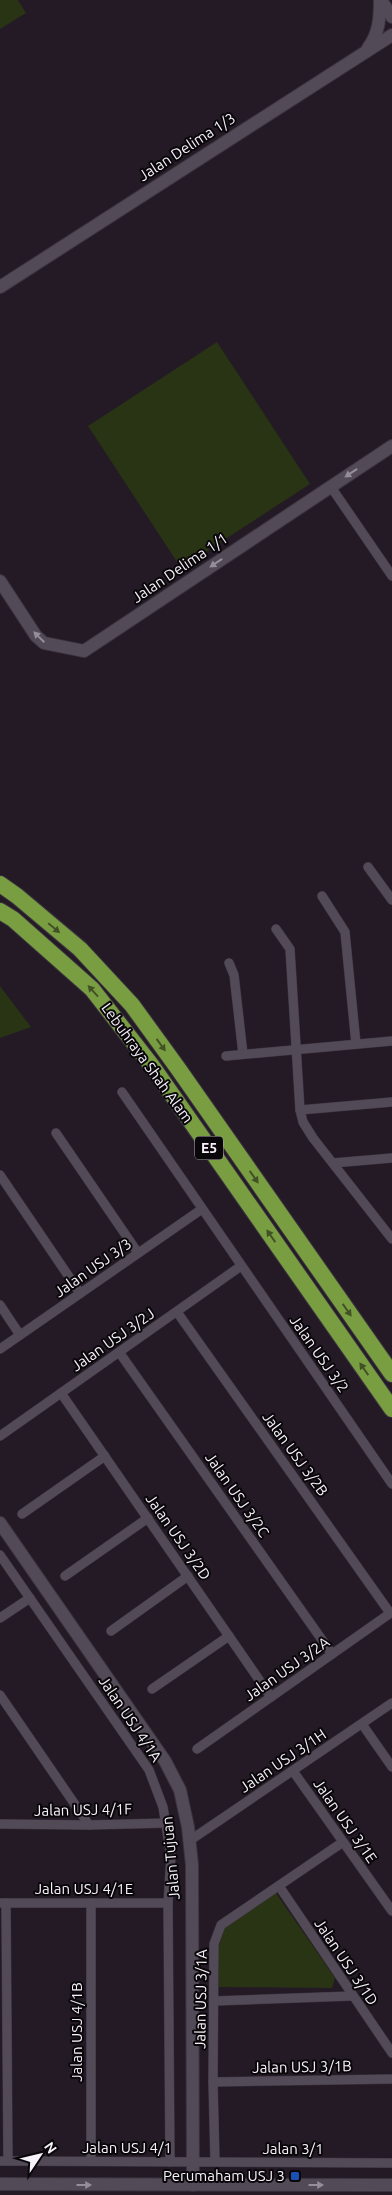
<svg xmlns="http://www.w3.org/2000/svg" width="392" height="2195" viewBox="0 0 392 2195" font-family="Ubuntu,sans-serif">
<rect width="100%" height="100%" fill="#231a26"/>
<g fill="#283414">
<polygon points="0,0 18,0 26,13 0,29"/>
<polygon points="217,342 310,484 181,568 88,426"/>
<polygon points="0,986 31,1027 0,1038"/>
<polygon points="276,1893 335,1978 332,1988 219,1987 219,1946 225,1927"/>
</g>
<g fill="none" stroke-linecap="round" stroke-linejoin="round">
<defs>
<g id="street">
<polyline points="331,487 392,576"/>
<polyline points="368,867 392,900"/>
<polyline points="322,896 345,932 356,1044"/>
<polyline points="276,929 290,949 300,1110 303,1122 313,1138 392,1239"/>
<polyline points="229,963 234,975 243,1054"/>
<polyline points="226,1056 392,1041"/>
<polyline points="122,1092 392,1484"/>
<polyline points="300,1110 392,1102"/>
<polyline points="56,1133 138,1253"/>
<polyline points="333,1163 392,1158"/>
<polyline points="0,1175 80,1293"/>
<polyline points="0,1305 20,1335"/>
<polyline points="177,1312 390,1613"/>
<polyline points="0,1349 202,1209"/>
<polyline points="119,1352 332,1654"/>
<polyline points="61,1393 271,1697"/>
<polyline points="0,1436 241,1266"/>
<polyline points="22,1514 105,1456"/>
<polyline points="0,1555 149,1770 163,1807 171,1856 168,1903 170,2162"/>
<polyline points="65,1576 148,1518"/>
<polyline points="0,1618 30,1598"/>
<polyline points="111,1631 188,1576"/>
<polyline points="152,1689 229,1636"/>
<polyline points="0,1695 89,1825"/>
<polyline points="362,1724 392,1767"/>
<polyline points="197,1749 392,1612"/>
<polyline points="293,1771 392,1911"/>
<polyline points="0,1824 89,1825 167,1823"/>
<polyline points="189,1841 392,1703"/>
<polyline points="279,1886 392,2053"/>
<polyline points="0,1903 168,1903"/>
<polyline points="6,1903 8,2161"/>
<polyline points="91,1903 91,2161"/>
<polyline points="215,2001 352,1996"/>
<polyline points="213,2082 392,2079"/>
<polyline points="0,2161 392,2163"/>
<polyline points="215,2162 213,2082 214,1944 221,1925 343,1842"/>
</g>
<g id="secondary">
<polyline points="381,0 392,17"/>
<path d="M 368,48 C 379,34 380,18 380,0"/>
<polyline points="0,287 392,35"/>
<polyline points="0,581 36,636 44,643 84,651 392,446"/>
<polyline points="0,1523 165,1761 180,1790 188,1827 192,1865 193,2185"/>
<polyline points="0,2184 392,2185"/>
</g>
<g id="highway">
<polyline points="0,884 17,896 80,949 132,1005 177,1067 392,1374"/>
<polyline points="0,911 13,919 92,989 152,1066 392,1409"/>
</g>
</defs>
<use href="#street" stroke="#3b343e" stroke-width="10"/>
<use href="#secondary" stroke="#3b343e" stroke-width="14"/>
<use href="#highway" stroke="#3b343e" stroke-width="18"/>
<use href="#street" stroke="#534a57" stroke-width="9"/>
<use href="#secondary" stroke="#534a57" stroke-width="12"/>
<use href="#highway" stroke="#799e41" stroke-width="16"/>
</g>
<defs><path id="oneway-solid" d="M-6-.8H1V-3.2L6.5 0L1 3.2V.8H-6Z" transform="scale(1.25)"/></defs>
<g fill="#958d98">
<use href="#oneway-solid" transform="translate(351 473) rotate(146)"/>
<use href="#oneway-solid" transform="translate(216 563) rotate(146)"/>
<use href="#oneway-solid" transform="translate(39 637) rotate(-135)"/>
<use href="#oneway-solid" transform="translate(84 2185)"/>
<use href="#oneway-solid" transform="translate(316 2185)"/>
</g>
<g fill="#425226">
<use href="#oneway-solid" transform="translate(54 928) rotate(40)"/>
<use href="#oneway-solid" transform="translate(93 991) rotate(-132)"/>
<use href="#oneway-solid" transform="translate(161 1045) rotate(54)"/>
<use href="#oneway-solid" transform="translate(254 1177) rotate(55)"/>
<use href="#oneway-solid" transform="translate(271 1236) rotate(-125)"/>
<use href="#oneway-solid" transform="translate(347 1310) rotate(55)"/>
<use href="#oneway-solid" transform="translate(364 1369) rotate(-125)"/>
</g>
<rect fill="#1a4fb4" stroke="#0a070b" stroke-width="2" x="290" y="2171" width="10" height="10" rx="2.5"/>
<g text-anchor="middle" stroke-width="4" stroke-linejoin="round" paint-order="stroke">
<rect fill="#0a070b" stroke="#b0abb2" stroke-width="1" x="195" y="1136.5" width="28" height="23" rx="4"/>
<g font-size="14" font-weight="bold" fill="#f7f1fa">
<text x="209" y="1153">E5</text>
</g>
<g font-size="15" fill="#f7f1fa" stroke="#0a070b">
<text transform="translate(187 147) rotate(-33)" y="5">Jalan Delima 1/3</text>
<text transform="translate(180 568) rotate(-34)" y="5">Jalan Delima 1/1</text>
<text transform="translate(147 1063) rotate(54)" y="5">Lebuhraya Shah Alam</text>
<text transform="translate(93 1268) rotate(-35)" y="5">Jalan USJ 3/3</text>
<text transform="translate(113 1340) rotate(-35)" y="5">Jalan USJ 3/2J</text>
<text transform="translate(319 1354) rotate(55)" y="5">Jalan USJ 3/2</text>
<text transform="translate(295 1454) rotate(54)" y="5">Jalan USJ 3/2B</text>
<text transform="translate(237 1495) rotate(55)" y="5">Jalan USJ 3/2C</text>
<text transform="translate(178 1537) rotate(55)" y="5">Jalan USJ 3/2D</text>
<text transform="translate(287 1669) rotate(-35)" y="5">Jalan USJ 3/2A</text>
<text transform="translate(130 1719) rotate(56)" y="5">Jalan USJ 4/1A</text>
<text transform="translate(283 1761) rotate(-34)" y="5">Jalan USJ 3/1H</text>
<text transform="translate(83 1810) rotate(-1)" y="5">Jalan USJ 4/1F</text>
<text transform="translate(345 1821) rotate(55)" y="5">Jalan USJ 3/1E</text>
<text transform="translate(171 1858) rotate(-95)" y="5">Jalan Tujuan</text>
<text x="84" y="1894">Jalan USJ 4/1E</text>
<text transform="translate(346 1962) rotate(56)" y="5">Jalan USJ 3/1D</text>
<text transform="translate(201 1999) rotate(-89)" y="5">Jalan USJ 3/1A</text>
<text transform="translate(77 2032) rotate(-90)" y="5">Jalan USJ 4/1B</text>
<text transform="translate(302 2067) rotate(-1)" y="5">Jalan USJ 3/1B</text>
<text x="127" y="2153">Jalan USJ 4/1</text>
<text x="293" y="2154">Jalan 3/1</text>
</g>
<g font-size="15" fill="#f7f1fa" stroke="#0a070b" text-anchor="end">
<text x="285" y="2181">Perumaham USJ 3</text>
</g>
</g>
<g transform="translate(40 2155) rotate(55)" stroke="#0a070b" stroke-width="4" paint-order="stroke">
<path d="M0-4L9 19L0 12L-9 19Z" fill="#f7f1fa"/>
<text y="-8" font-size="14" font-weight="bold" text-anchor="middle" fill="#f7f1fa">N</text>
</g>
</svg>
